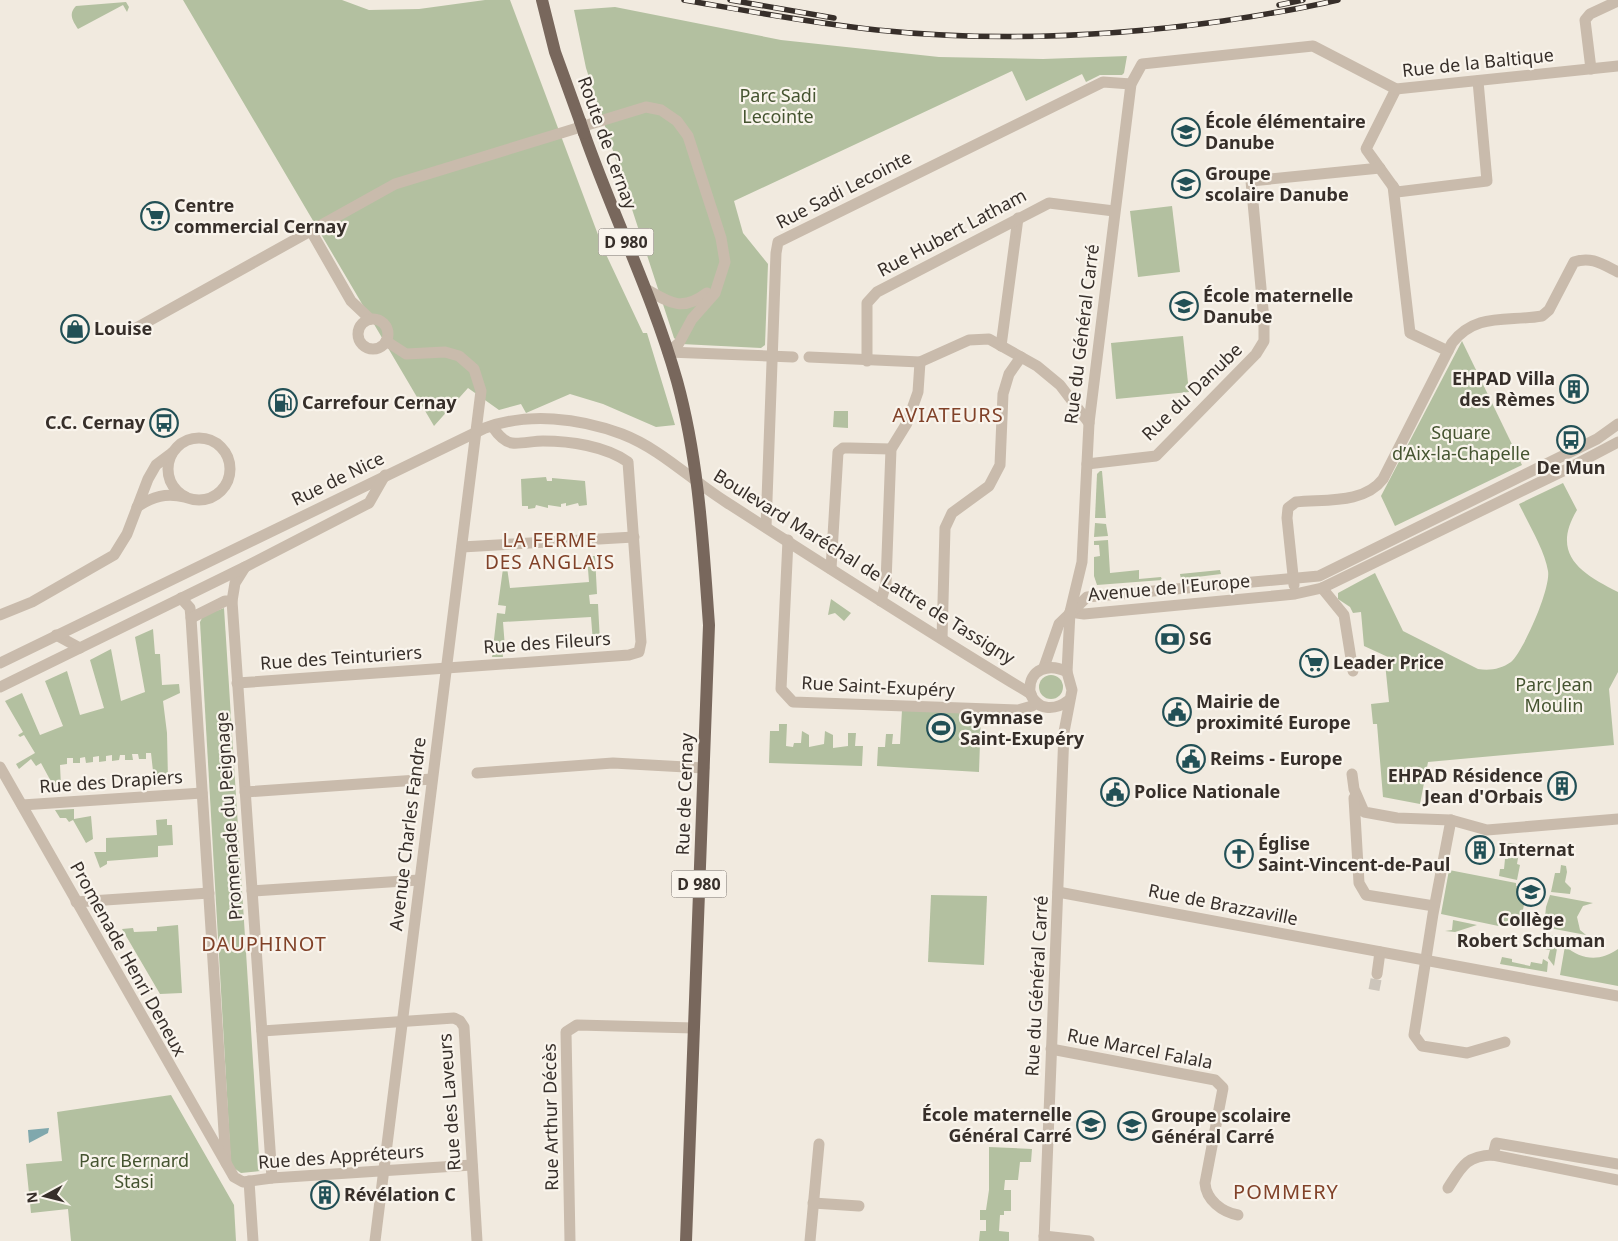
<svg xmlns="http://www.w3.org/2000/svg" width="1618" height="1241" viewBox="0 0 1618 1241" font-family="'Noto Sans',sans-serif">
<rect width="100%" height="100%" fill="#f1eadf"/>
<g fill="#b3c0a0">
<polygon points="183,0 342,0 369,10 419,9 485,0 510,0 603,248 643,333 647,333 675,425 656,427 603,404 570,394 526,413 521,404 499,410 468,388 434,426"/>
<path d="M 126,2 L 129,7 L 127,12 L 123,5 L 78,29 C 73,21 68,14 76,6 Z"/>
<polygon points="615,7 781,40 939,57 1043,59 1127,56 1124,73 1122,75 1100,75 1086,82 1082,74 1026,101 1012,71 734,201 743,233 768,264 765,345 761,348 681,344 674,338 586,68 574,10"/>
<polygon points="1172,206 1180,272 1138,277 1130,211"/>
<polygon points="1183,336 1189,392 1116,399 1111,343"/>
<polygon points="1462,341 1522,465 1395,526 1381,496"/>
<polygon points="834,411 848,411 848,428 833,427"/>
<polygon points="1100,471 1102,471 1106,518 1095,518 1097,474"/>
<polygon points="546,477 547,481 552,481 552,478 585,481 587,505 579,506 578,503 566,506 566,503 561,504 561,507 548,505 548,508 536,505 535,508 528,509 528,506 522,506 521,479"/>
<path d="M 1563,483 L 1577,510 C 1550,555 1582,574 1618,592 L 1618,672 L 1609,689 L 1614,745 L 1428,762 L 1420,804 L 1383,797 L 1377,724 L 1373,724 L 1371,704 L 1389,702 L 1385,663 L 1388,657 L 1364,646 L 1361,612 L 1353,613 L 1350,607 L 1338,599 L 1338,593 L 1375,573 L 1403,631 L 1478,669 C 1490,671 1501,669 1511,662 C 1524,650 1551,588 1548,571 C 1545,551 1528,523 1519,504 Z"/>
<polygon points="1095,523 1106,524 1108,536 1094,537"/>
<polygon points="1108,540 1110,573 1139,570 1139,579 1161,577 1162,580 1097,585 1094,576 1094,557 1100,556 1099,545 1094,545 1094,541"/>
<polygon points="505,554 510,588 589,582 587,556 595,556 597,594 589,595 590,604 598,604 600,642 593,643 591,617 503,622 505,648 502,648 503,657 492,657 497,613 505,614 506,606 498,605"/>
<polygon points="1220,570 1221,574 1181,579 1180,574"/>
<polygon points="831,599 851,613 844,621 835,613 828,615"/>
<polygon points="224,608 260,1171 241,1173 231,1166 200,622 203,616"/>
<polygon points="153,629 155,654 160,654 162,685 179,684 180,693 163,701 167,733 168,780 154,780 151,753 146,753 146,759 139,759 138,754 132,754 133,760 125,760 125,755 120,755 119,760 112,761 112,755 106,756 106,761 99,762 99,756 93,757 93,762 86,763 85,757 80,758 80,763 73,763 73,758 67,758 67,764 60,765 61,786 54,787 41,763 36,766 31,759 19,769 16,764 35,753 24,735 20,737 18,735 23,732 5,701 22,693 40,735 63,726 45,681 67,671 80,715 104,708 90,660 111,649 121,701 145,692 135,637"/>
<circle cx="1051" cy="687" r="12"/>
<polygon points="902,710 981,713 979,772 877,766 878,747 885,747 886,734 893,734 892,744 900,744"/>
<polygon points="779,724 787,724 786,746 793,747 794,743 801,743 802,731 809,735 809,747 824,744 825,731 833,735 833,748 848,746 848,733 856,733 855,746 863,746 862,766 769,763 770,731 779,731"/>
<polygon points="74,809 74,819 91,816 93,839 86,843 73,820 69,822 66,818 60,818 55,810"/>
<polygon points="167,819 167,825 172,825 173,845 158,846 158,857 107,861 107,864 100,868 94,852 106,852 106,838 157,835 156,820"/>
<polygon points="1508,843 1516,844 1519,848 1526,849 1527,844 1562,849 1562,853 1532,848 1531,854 1519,852 1517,864 1520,865 1517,880 1499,876 1500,869 1504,869 1505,859 1508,859 1510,849 1507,846"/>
<polygon points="1561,865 1566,866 1567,872 1565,882 1571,888 1570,894 1551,892 1555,873 1560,873"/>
<polygon points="1449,870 1516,883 1516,886 1527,888 1520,926 1509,924 1508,928 1441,914"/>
<polygon points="931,895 987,896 984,965 928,962"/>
<polygon points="1550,895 1593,903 1583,906 1577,917 1580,930 1586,935 1544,927 1546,907"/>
<polygon points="1453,920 1477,925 1455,932 1445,931 1452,930"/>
<polygon points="178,925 182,993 160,994 122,929 133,928 134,932 157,931 157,927"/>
<polygon points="1550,935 1559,937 1554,966 1548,958 1550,950 1544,949 1546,939 1549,939"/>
<path d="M 1565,946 C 1581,960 1600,962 1618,949 L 1618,986 L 1560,975 Z"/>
<polygon points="1502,957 1512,959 1512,962 1530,966 1531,962 1542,964 1543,959 1548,962 1547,972 1500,964"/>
<polygon points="171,1095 234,1205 236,1241 71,1241 68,1209 31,1213 26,1164 62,1161 57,1112"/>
<polygon points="989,1147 1032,1149 1031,1162 1020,1162 1018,1180 1005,1180 1004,1190 1011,1190 1011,1211 1004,1211 1004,1215 1000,1215 999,1231 1009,1232 1009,1241 979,1241 980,1231 986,1231 986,1220 980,1220 980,1210 986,1210 989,1190"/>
</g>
<polygon fill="#80a8ad" points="49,1128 48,1133 29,1143 28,1130"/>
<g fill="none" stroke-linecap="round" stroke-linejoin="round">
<polyline stroke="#ccc5bb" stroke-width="11" stroke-dasharray="11 5.5" stroke-linecap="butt" points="1374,990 1377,974"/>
<g stroke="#c9bbac" stroke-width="11">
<polyline points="1591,69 1585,20 1590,14 1618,1"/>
<polyline points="1396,89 1366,149 1397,192 1487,181 1478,81"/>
<polyline points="1393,186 1410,333 1448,351"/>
<polyline points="311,231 351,301 370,319"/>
<path d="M 646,289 C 670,303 682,312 707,293"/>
<circle cx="373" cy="334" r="15"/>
<polyline points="129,332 395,184 646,107 661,110 677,121 688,136 721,238 725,262 715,293 692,319 679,343 668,352"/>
<polyline points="1001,346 1018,218"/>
<polyline points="668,352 793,357"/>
<polyline points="809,357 920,362 969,340 989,339 1037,366 1060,385 1089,423"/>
<polyline points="867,361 867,303 877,292 1049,203 1114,211"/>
<circle cx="199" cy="469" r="31"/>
<polyline points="1087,464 1156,456 1256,354 1264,341 1264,320 1251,181 1380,168"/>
<path d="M 137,507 C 153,496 166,493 185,497"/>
<polyline points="766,527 776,253 778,242 1103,82 1131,84"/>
<polyline points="788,540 781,689 793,702 1018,710 1032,706 1036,702"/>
<polyline points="462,547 634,537"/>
<polyline points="245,567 235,583 232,601 272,1178"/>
<polyline points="831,569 838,452 843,448 850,448 891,449"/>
<path d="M 1294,585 L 1287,518 L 1288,508 L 1296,502 C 1325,499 1364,504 1383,479 L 1452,343 C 1476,312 1507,322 1542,316 L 1549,310 L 1574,262 C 1591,256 1602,264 1618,272"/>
<polyline points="1322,588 1344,615 1353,671"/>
<polyline points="181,598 190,608 191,618 226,1163"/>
<polyline points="881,601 886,583 891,449 907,423 918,392 920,362"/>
<polyline points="1070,612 1084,614 1295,594 1322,588 1565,470 1618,442"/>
<polyline points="0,615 32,602 114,555 127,534 148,479 156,465 172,453"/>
<polyline points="191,618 225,601 232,601"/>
<polyline points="56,635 80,648"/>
<polyline points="942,639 945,528 952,513 989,486 1000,465 1003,394 1009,374 1021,357"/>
<path d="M 0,663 L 485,428 C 528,412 579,418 622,434 C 661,449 691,480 726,502 C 827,567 928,632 1031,694"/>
<polyline points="1044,667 1059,624 1087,597 1319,576 1597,439 1618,424"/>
<polyline points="1067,672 1070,612 1082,562 1089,423 1131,84 1142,64 1313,46 1396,89 1618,66"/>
<path d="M 237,683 L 629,655 L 639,652 L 641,642 L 628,462 C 605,446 570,441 543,441 C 533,441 521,444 512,443 C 504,442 496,432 492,426"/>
<polyline points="0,687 245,567 369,503 385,475"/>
<polyline points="0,767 234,1177 243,1182 272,1178 472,1165"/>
<polyline points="477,773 613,763 704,768"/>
<polyline points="1352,774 1354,789 1364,812 1397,818 1451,820 1487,830 1618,819"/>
<polyline points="245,792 432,779"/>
<polyline points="1354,798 1359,883 1366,895 1434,906"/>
<polyline points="22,805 202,793"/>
<polyline points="1451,820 1433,914 1414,1035 1422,1046 1467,1053 1505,1042"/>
<polyline points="252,891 419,880"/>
<polyline points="1058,892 1618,996"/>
<polyline points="76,902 209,893"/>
<polyline points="1377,974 1380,952"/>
<polyline points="262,1031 454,1018 460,1021 464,1027 477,1241"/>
<path d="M 1051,1049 L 1215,1080 L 1223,1088 L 1205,1183 C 1206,1200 1222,1212 1238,1215"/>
<polyline points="1493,1155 1496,1143 1618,1164"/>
<polyline points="249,1181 253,1241"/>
<path d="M 1448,1188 C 1462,1166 1466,1156 1493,1155 L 1618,1180"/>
<polyline points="813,1203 859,1206"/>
<polyline points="1044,1236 1089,1241"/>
<polyline points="375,1241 481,391 474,369 459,356 445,352 406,354 386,341"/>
<polyline points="570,1241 566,1032 577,1025 694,1028"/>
<polyline points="810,1241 819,1144"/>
<path d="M 1044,1241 L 1064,732 L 1072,690 L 1067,672 C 1050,663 1028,668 1030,692 C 1036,711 1055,711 1069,700"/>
</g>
<g stroke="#78675c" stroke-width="12">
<polyline points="542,0 555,52 580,121"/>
<path d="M 584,133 C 613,216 653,296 677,381 C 699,461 703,543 709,625 L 686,1241"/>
</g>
<defs>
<g id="rail">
<path d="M 684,0 C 748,11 812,23 877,30 C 993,42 1108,37 1223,21 C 1262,15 1300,9 1338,0"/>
<polyline points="730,0 834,18"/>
<polyline points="1279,5 1303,0"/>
</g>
</defs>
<use href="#rail" stroke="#372f2a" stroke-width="5.5"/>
<use href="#rail" stroke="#f9f4ec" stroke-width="4" stroke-dasharray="11" stroke-linecap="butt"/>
<polyline stroke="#78675c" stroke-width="12" points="580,121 584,133"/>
</g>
<defs>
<symbol id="school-ring" viewBox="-11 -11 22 22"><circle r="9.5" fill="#f9f4ec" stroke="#225056" stroke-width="1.5"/><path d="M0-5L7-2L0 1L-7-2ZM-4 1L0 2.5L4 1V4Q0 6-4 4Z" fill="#225056"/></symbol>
<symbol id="supermarket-ring" viewBox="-11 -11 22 22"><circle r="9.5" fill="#f9f4ec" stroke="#225056" stroke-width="1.5"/><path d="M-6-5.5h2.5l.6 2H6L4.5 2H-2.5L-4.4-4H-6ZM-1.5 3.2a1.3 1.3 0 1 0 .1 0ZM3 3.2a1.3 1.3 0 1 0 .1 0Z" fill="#225056"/></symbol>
<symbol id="shop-ring" viewBox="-11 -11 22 22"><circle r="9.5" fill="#f9f4ec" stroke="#225056" stroke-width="1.5"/><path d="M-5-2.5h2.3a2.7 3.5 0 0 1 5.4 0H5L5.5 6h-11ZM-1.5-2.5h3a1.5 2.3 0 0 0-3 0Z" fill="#225056"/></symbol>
<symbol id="building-ring" viewBox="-11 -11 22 22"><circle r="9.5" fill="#f9f4ec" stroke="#225056" stroke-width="1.5"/><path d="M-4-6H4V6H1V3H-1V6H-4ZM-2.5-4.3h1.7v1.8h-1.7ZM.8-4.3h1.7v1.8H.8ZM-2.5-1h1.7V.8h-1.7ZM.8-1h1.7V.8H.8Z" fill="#225056"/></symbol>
<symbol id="fuel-ring" viewBox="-11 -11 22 22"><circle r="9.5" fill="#f9f4ec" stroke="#225056" stroke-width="1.5"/><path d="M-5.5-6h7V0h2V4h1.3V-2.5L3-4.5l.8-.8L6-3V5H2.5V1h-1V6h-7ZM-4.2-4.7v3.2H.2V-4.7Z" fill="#225056"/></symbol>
<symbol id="bus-ring" viewBox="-11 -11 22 22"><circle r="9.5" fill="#f9f4ec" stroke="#225056" stroke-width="1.5"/><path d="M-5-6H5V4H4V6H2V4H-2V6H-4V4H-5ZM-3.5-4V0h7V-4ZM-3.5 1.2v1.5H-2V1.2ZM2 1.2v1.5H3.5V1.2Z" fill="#225056"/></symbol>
<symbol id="bank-ring" viewBox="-11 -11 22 22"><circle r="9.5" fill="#f9f4ec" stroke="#225056" stroke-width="1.5"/><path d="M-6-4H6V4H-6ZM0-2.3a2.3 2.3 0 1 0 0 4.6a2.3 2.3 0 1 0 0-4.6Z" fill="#225056"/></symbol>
<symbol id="civic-ring" viewBox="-11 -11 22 22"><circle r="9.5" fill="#f9f4ec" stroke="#225056" stroke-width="1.5"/><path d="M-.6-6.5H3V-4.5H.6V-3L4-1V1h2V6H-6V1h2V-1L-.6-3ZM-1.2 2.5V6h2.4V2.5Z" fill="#225056"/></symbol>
<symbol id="stadium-ring" viewBox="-11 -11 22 22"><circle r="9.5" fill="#f9f4ec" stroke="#225056" stroke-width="1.5"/><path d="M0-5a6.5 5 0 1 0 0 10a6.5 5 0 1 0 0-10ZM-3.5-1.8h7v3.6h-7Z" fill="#225056"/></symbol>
<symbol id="church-ring" viewBox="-11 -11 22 22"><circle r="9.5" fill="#f9f4ec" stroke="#225056" stroke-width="1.5"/><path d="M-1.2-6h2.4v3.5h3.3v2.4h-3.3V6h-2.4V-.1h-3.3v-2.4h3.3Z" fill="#225056"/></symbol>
</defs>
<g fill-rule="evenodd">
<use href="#school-ring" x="1170" y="116" width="32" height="32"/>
<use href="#school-ring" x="1170" y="168" width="32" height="32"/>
<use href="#supermarket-ring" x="139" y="200" width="32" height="32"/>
<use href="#school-ring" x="1168" y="290" width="32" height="32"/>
<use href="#shop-ring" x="59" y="313" width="32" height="32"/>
<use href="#building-ring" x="1558" y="373" width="32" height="32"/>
<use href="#fuel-ring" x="267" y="387" width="32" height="32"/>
<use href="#bus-ring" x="148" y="407" width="32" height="32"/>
<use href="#bus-ring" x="1555" y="424" width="32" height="32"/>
<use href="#bank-ring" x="1154" y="623" width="32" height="32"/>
<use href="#supermarket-ring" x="1298" y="647" width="32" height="32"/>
<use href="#civic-ring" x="1161" y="696" width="32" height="32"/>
<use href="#stadium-ring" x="925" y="712" width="32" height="32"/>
<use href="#civic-ring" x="1175" y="743" width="32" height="32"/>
<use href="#building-ring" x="1546" y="770" width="32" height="32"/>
<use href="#civic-ring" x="1099" y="776" width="32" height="32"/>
<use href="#building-ring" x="1464" y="834" width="32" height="32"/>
<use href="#church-ring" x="1223" y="838" width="32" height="32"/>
<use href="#school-ring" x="1515" y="876" width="32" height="32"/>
<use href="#school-ring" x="1075" y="1109" width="32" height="32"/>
<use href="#school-ring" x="1116" y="1110" width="32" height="32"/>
<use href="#building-ring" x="309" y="1179" width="32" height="32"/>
</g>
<g text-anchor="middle" stroke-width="4.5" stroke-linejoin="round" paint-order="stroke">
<g fill="#f9f4ec" stroke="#716a64" stroke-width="1">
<rect x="598.5" y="228.5" width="55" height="27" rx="4"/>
<rect x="671.5" y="870.5" width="55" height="27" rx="4"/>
</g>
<g font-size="16" font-weight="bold" fill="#372f2a">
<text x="626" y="248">D 980</text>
<text x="699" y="890">D 980</text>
</g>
<g font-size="18" fill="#372f2a" stroke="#f9f4ec">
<text transform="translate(1478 63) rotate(-6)" y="6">Rue de la Baltique</text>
<text transform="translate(607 143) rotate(70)" y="6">Route de Cernay</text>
<text transform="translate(844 190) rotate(-27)" y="6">Rue Sadi Lecointe</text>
<text transform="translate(952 233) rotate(-28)" y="6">Rue Hubert Latham</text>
<text transform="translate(1082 334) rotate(-83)" y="6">Rue du Général Carré</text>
<text transform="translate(1192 392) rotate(-44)" y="6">Rue du Danube</text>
<text transform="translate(338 479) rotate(-26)" y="6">Rue de Nice</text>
<text transform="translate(864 567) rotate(32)" y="6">Boulevard Maréchal de Lattre de Tassigny</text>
<text transform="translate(1169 588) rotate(-5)" y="6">Avenue de l'Europe</text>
<text transform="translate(547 643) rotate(-4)" y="6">Rue des Fileurs</text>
<text transform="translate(341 658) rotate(-4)" y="6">Rue des Teinturiers</text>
<text transform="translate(878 687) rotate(3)" y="6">Rue Saint-Exupéry</text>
<text transform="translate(111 782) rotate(-4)" y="6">Rue des Drapiers</text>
<text transform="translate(685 794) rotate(-88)" y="6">Rue de Cernay</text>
<text transform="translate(229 816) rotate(-94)" y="6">Promenade du Peignage</text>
<text transform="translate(408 834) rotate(-83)" y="6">Avenue Charles Fandre</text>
<text transform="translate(1223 905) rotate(11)" y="6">Rue de Brazzaville</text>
<text transform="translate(128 959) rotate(61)" y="6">Promenade Henri Deneux</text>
<text transform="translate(1037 986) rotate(-87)" y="6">Rue du Général Carré</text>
<text transform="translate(1140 1049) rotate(11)" y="6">Rue Marcel Falala</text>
<text transform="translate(450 1102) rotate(-94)" y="6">Rue des Laveurs</text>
<text transform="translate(551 1117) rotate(-91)" y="6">Rue Arthur Décès</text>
<text transform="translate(341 1157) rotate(-4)" y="6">Rue des Appréteurs</text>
</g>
<g font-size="18" fill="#455430" stroke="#f9f4ec">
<text x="778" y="102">Parc Sadi<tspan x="778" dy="21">Lecointe</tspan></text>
<text x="1461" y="439">Square<tspan x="1461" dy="21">d’Aix-la-Chapelle</tspan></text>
<text x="1554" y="691">Parc Jean<tspan x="1554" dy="21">Moulin</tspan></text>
<text x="134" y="1167">Parc Bernard<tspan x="134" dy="21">Stasi</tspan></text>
</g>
<g font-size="18" font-weight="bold" fill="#372f2a" stroke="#f9f4ec" text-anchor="start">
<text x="1205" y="128">École élémentaire<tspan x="1205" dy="21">Danube</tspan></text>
<text x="1205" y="180">Groupe<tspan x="1205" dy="21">scolaire Danube</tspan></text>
<text x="174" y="212">Centre<tspan x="174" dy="21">commercial Cernay</tspan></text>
<text x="1203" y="302">École maternelle<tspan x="1203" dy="21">Danube</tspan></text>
<text x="94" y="335">Louise</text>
<text x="1555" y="385" text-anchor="end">EHPAD Villa<tspan x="1555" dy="21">des Rèmes</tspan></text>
<text x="302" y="409">Carrefour Cernay</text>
<text x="145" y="429" text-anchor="end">C.C. Cernay</text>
<text x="1571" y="474" text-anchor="middle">De Mun</text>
<text x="1189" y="645">SG</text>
<text x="1333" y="669">Leader Price</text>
<text x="1196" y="708">Mairie de<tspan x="1196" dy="21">proximité Europe</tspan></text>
<text x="960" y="724">Gymnase<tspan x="960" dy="21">Saint-Exupéry</tspan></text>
<text x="1210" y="765">Reims - Europe</text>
<text x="1543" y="782" text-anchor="end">EHPAD Résidence<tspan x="1543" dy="21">Jean d'Orbais</tspan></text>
<text x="1134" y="798">Police Nationale</text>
<text x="1258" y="850">Église<tspan x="1258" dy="21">Saint-Vincent-de-Paul</tspan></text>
<text x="1499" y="856">Internat</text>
<text x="1531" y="926" text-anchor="middle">Collège<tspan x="1531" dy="21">Robert Schuman</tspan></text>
<text x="1072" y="1121" text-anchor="end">École maternelle<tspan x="1072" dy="21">Général Carré</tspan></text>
<text x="1151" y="1122">Groupe scolaire<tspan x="1151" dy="21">Général Carré</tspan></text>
<text x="344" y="1201">Révélation C</text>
</g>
<g font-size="19" letter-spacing="1" fill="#814229" stroke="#f9f4ec">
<text x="550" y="547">LA FERME<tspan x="550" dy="22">DES ANGLAIS</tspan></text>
</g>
<g font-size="20" letter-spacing="1" fill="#814229" stroke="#f9f4ec">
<text x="948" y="422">AVIATEURS</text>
<text x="264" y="951">DAUPHINOT</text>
<text x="1286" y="1199">POMMERY</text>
</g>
</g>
<g transform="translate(45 1196) rotate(263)" stroke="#f9f4ec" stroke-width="4" paint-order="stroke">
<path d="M0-4L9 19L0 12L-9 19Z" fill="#372f2a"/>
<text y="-8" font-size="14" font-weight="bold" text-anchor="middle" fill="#372f2a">N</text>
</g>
</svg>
